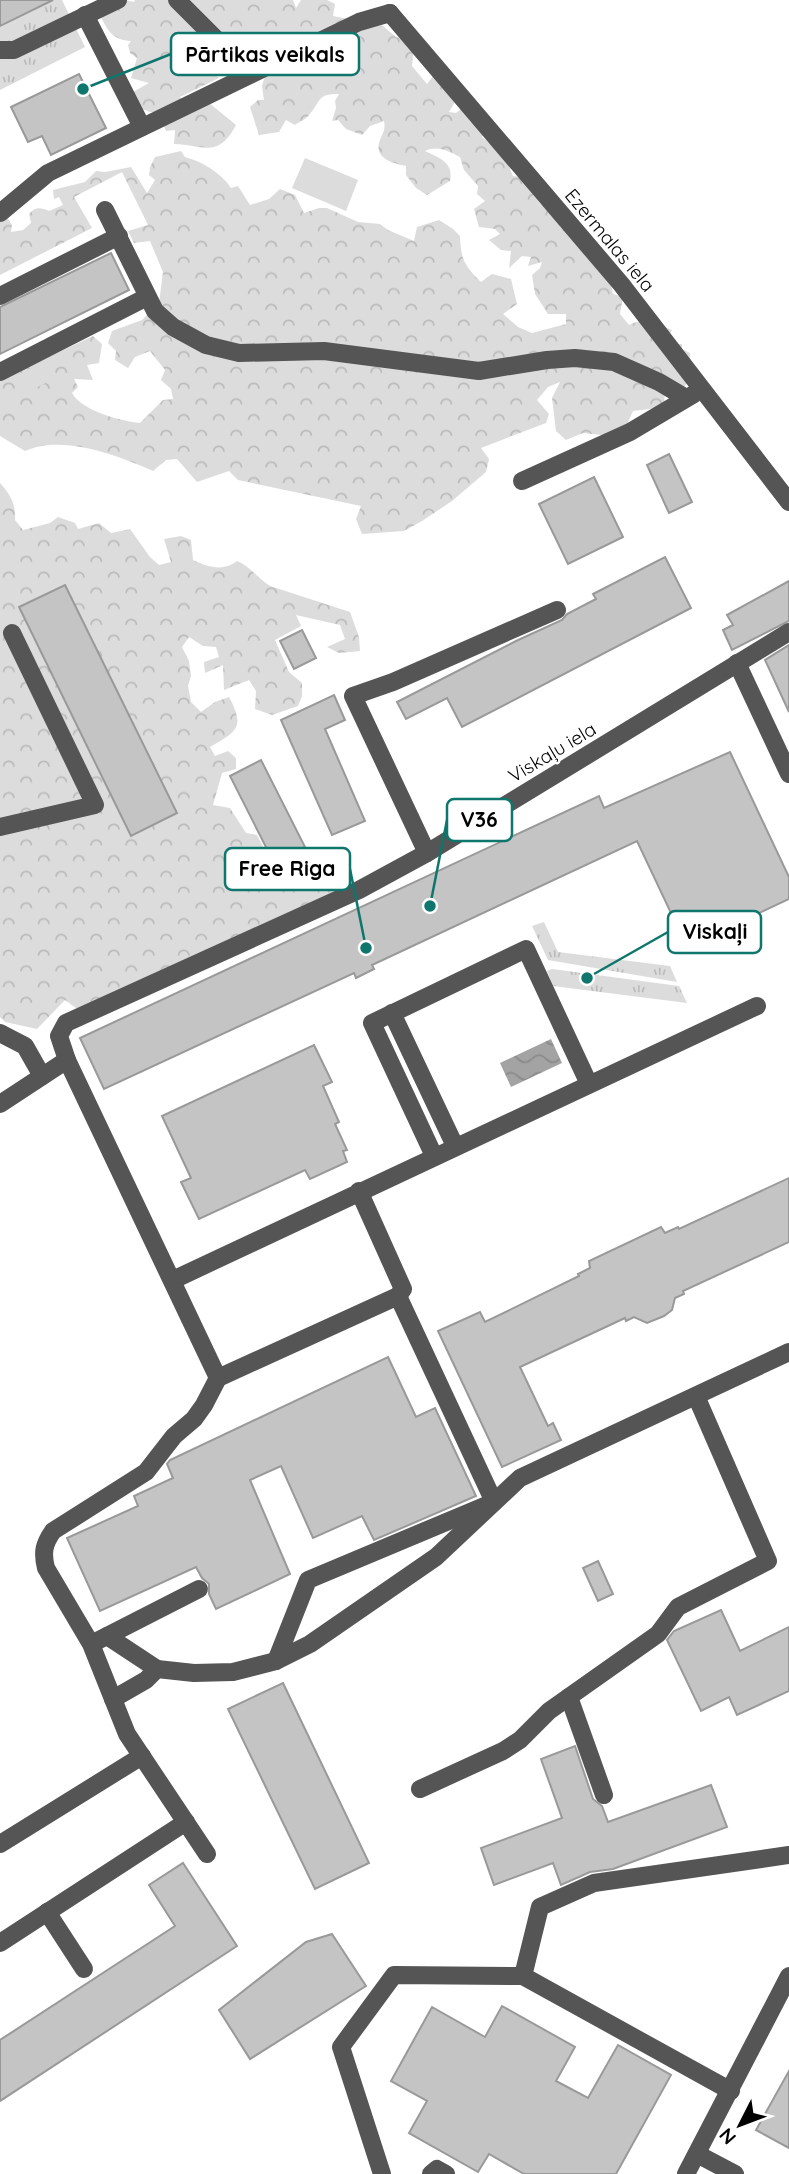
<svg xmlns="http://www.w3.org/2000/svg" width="789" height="2174" viewBox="0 0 789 2174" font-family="Quicksand,sans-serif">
<defs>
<pattern id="grass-tufts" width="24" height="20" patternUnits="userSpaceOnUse" patternTransform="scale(1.75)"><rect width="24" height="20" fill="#dcdcdc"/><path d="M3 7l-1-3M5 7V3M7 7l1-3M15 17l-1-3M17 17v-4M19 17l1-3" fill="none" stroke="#bbb"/></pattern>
<pattern id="forest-crowns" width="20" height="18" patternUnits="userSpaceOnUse" patternTransform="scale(1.75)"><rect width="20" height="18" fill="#dcdcdc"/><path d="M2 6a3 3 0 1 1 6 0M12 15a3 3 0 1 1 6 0" fill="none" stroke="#bbb"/></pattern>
<pattern id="water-waves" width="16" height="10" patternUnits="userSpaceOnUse" patternTransform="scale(1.75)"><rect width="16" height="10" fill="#a3a3a3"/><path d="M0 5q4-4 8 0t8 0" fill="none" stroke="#8b8b8b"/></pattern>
</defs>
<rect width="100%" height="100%" fill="#fff"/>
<g fill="url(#grass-tufts)">
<polygon points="34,0 62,0 85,47 0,90 0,26 37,8"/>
<polygon points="544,922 558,952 670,966 677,982 548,960 532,926"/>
<polygon points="552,969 679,986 687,1003 553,986 547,971"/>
</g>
<g fill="url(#forest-crowns)">
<path d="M 125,0 L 134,2 L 135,0 L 293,0 L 296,8 L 301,0 L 327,0 L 335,4 L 333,16 L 383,26 L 396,37 L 406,39 L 414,49 L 412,66 L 427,84 L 434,75 L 456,100 L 449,112 L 456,113 L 462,108 L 470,121 L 476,117 L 486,130 L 482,137 L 515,164 L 510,169 L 513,176 L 520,177 L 541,205 L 551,207 L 550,215 L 555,216 L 561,228 L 566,226 L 611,284 L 613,294 L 623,297 L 620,314 L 629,325 C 643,317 659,324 672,330 L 669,336 L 675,344 L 682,344 L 682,349 L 690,353 L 689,381 L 679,393 L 665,389 L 664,407 L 633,411 L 626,427 L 602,435 L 583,433 L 566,440 L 556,431 L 552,398 L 560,382 L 548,387 L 537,400 L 549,414 L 546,423 L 481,448 L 489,459 L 486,472 L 452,501 L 422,521 L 404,531 L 362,534 L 356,519 L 361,506 L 238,480 L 229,471 L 197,482 L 177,459 L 166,460 L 153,471 C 117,455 63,434 25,451 L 0,436 L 0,380 L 93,336 L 102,344 L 99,363 L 87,365 L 93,380 L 74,379 L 78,387 L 72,393 C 82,411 121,421 140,423 L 163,400 L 173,399 L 171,389 L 161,380 L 165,370 L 150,351 L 135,357 L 128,368 L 115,360 L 116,351 L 108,343 L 112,331 L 142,320 L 159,303 L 163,272 L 150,241 L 134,243 L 128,231 L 148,225 L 122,172 L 74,197 L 92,228 L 0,275 L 0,216 L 7,217 L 12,225 L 11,232 L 23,230 L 31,223 L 29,214 C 35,207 40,207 49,211 L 63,205 L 59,197 L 54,199 L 53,190 L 85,182 L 96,171 L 105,172 L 131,167 L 147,193 L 155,180 L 149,175 L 150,167 L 155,157 L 181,151 L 185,157 C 203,162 221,173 231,188 L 238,186 L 250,205 L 269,199 L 280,189 L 295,195 L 304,213 L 319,208 L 327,208 L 358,222 L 380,224 L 388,230 L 414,241 L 417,227 L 439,220 L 453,229 L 460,236 C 461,260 464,265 481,282 L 492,274 L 511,279 L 517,304 L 503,314 L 518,327 L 532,333 L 566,324 L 566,314 L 548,314 L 535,294 L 532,275 L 540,268 L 542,262 L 528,266 L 531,257 L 522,256 L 509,268 L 511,251 L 501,250 L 489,240 L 500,234 L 495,229 L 479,227 L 474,209 L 485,201 L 477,194 L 478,186 L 464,170 L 460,157 C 448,151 438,145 425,151 C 439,158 454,162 450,181 L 427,195 L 416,188 L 406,175 L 406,166 C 395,164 375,159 379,143 C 382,133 386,131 384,121 L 370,126 L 362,135 L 346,129 L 338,120 L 332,121 L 336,108 L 335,101 L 339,94 C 316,94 322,100 309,115 C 306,119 299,122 295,125 L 286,120 L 279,132 L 259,135 L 250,107 L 258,100 L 264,100 L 262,86 L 265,76 L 280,70 L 290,73 L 298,69 L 299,61 L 293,56 L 266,58 L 263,50 L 252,56 L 248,65 L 232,63 L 219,67 L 211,58 L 199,71 L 202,73 L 212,72 L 219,78 L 180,97 L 186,106 L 208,102 L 236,125 C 218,159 204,145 174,144 L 175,130 L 166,131 L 162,122 L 162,112 L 150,112 L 137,107 L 133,92 L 149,83 L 131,78 L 137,58 L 130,53 L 128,45 L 131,41 C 114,40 108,32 101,17 Z"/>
<path d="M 0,483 C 10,494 16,504 15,520 L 23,530 L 50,523 L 58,517 L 75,523 L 78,529 L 99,523 L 111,533 L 130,529 L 150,557 L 159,565 L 171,562 L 164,539 L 181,536 L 191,540 L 193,560 C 208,567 223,572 237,561 C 251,567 257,578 270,586 L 350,612 L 359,637 L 360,651 L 339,653 L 327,647 L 345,639 L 340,625 L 296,615 L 301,626 L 275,640 L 289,672 L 302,683 L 302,696 L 298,706 L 272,715 L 255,709 L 256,691 L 249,680 L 224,690 L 223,665 L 205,673 L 204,662 L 219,657 L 216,647 L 203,646 L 189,637 L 182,647 L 189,661 L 191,676 L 188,686 L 191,702 L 201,712 L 215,702 L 229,697 C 245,727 238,731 210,747 L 215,756 L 228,751 L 236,758 L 236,769 L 222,773 L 213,805 L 230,808 L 246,833 L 257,835 L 273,867 L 285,863 L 295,869 L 306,860 L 327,861 L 344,878 L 348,892 L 86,1009 L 76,1008 L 65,1000 L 37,1029 L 5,1022 L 0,1017 Z"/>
</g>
<g fill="#dcdcdc">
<polygon points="305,158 358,180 346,211 292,188"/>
<polygon points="47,359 57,377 36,388 27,370"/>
</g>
<polygon fill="url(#water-waves)" points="551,1039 562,1063 511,1087 500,1063"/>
<g fill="#c4c4c4" stroke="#999" stroke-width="2">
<polygon points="0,0 53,0 0,26"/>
<polygon points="79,74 106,128 51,155 42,136 28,142 11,107"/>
<polygon points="111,253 129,290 0,354 0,307"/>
<polygon points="669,454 692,502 669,513 647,465"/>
<polygon points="594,477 623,537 568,564 539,504"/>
<polygon points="665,557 691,608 462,727 447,698 406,719 397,702 516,641 562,620 567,614 596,599 593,594"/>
<polygon points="789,581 789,621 732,650 723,630 733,625 727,615"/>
<polygon points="65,585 177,813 131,836 19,607"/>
<polygon points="302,630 316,658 294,669 280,641"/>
<polygon points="789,645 789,712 765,660"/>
<polygon points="334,695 345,720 325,729 365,821 332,835 281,720"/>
<polygon points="730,752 789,877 789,899 687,947 637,841 372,965 374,969 356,978 354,973 104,1089 80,1038 599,796 604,808"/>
<polygon points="261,760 305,847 274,863 230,776"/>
<polygon points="314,1045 332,1082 323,1086 339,1122 335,1124 347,1150 343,1151 347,1162 310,1179 305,1170 199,1219 181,1182 191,1178 162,1116"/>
<polygon points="789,1178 789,1242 683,1291 684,1294 675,1298 672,1310 664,1316 647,1323 634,1317 626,1321 625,1318 520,1367 548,1426 553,1423 561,1440 502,1467 438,1331 480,1312 485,1322 579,1276 578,1274 590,1268 589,1261 661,1227 665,1233 678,1227 679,1229"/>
<polygon points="388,1357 416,1417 435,1408 476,1496 374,1540 362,1516 313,1538 281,1466 250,1480 290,1574 216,1609 209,1594 209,1584 202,1578 196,1567 100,1611 67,1538 138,1506 134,1496 173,1478 167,1464 170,1460"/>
<polygon points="598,1561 613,1594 598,1601 583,1568"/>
<polygon points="721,1610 740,1651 789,1627 789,1691 737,1715 729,1697 701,1711 667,1640 674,1631"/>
<polygon points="283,1683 369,1863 315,1889 228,1709"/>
<polygon points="575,1746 593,1799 602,1806 608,1822 711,1785 727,1827 613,1869 590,1872 561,1885 553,1863 494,1885 481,1848 562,1818 541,1759"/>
<polygon points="183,1863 237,1946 0,2101 0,2040 175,1926 149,1885"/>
<polygon points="332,1934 366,1986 250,2059 219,2010 306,1942"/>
<polygon points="502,2006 575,2047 556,2081 588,2098 618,2045 671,2075 616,2174 524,2174 489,2154 478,2172 409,2133 427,2101 391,2081 432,2007 485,2037"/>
<polygon points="789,2071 789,2148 756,2130"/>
</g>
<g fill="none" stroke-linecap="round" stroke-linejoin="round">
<g stroke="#555" stroke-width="18">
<polyline points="177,0 250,73"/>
<polyline points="390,13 621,284 789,502"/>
<polyline points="85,15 142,127"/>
<polyline points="0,50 14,50 118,0"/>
<polyline points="105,210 155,311 173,327 206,345 239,353 324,351 479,371 547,360 575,358 614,362 659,382 686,398"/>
<polyline points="0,213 48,173 359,22 390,13"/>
<polyline points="0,296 119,236"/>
<polyline points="0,372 147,297"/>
<polyline points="522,481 630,432 694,394"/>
<polyline points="737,663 789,774"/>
<polyline points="0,827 95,805 12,633"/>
<polyline points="427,853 353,696 393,682 557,610"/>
<polyline points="392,1013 455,1146"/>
<polyline points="0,1033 25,1046 42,1076"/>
<polyline points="0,1104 67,1060"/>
<polyline points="434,1156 372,1023 526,949 589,1084"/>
<polyline points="359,1191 403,1289 398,1296"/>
<polyline points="173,1280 757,1006"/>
<polyline points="218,1378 67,1060 59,1036 66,1023 359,890 427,853 789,632"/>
<polyline points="107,1636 199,1589"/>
<polyline points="97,1641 107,1636 157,1669"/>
<polyline points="569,1697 604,1795"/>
<path d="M 113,1699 L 91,1644 L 46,1568 C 42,1552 44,1544 53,1531 L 146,1472 L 174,1436 L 194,1419 L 204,1405 L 218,1378 L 398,1296 L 494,1502 L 308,1580 L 276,1661"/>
<polyline points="420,1789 503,1751 520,1740 549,1711 658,1634 678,1607 768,1561 696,1396"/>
<polyline points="0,1844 142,1756"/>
<polyline points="207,1854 127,1734 113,1699 146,1680 157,1669 194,1673 233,1672 276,1661 310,1644 436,1557 520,1478 789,1352"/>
<polyline points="47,1912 84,1969"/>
<polyline points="0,1943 186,1822"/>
<polyline points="731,2091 523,1976 540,1907 594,1883 789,1855"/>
<polyline points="697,2154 735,2174"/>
<polyline points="382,2174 341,2047 394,1975 523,1976"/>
<polyline points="431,2174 437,2169 446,2174"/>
<polyline points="686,2174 789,1976"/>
</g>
</g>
<g text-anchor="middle" stroke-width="5" stroke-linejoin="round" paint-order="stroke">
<g font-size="19" fill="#000" stroke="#fff">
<text transform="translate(610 240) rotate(50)" y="7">Ezermalas iela</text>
<text transform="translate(552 752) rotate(-31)" y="7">Viskaļu iela</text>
</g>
</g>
<path fill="none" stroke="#0f766e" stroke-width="2.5" d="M83 89L171 54M430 906L447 820M366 948L350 869M587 978L668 932"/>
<g fill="#0f766e" stroke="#fff" stroke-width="2.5">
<circle cx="83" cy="89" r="7"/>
<circle cx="430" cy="906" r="7"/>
<circle cx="366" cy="948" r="7"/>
<circle cx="587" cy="978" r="7"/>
</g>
<g fill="#fff" stroke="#0f766e" stroke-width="2.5">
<rect x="171" y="33" width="188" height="42" rx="7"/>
<rect x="447" y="799" width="65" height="42" rx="7"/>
<rect x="225" y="848" width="125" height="42" rx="7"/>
<rect x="668" y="911" width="93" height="42" rx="7"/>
</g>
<g font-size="21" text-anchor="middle" font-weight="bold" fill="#000">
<text x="265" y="62">Pārtikas veikals</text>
<text x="479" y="827">V36</text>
<text x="287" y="876">Free Riga</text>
<text x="715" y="939">Viskaļi</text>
</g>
<g transform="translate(740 2125) rotate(228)" stroke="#ffffff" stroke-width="5" paint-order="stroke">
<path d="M0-5L12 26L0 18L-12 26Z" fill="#000000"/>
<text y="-10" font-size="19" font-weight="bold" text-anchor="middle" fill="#000000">N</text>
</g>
</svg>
